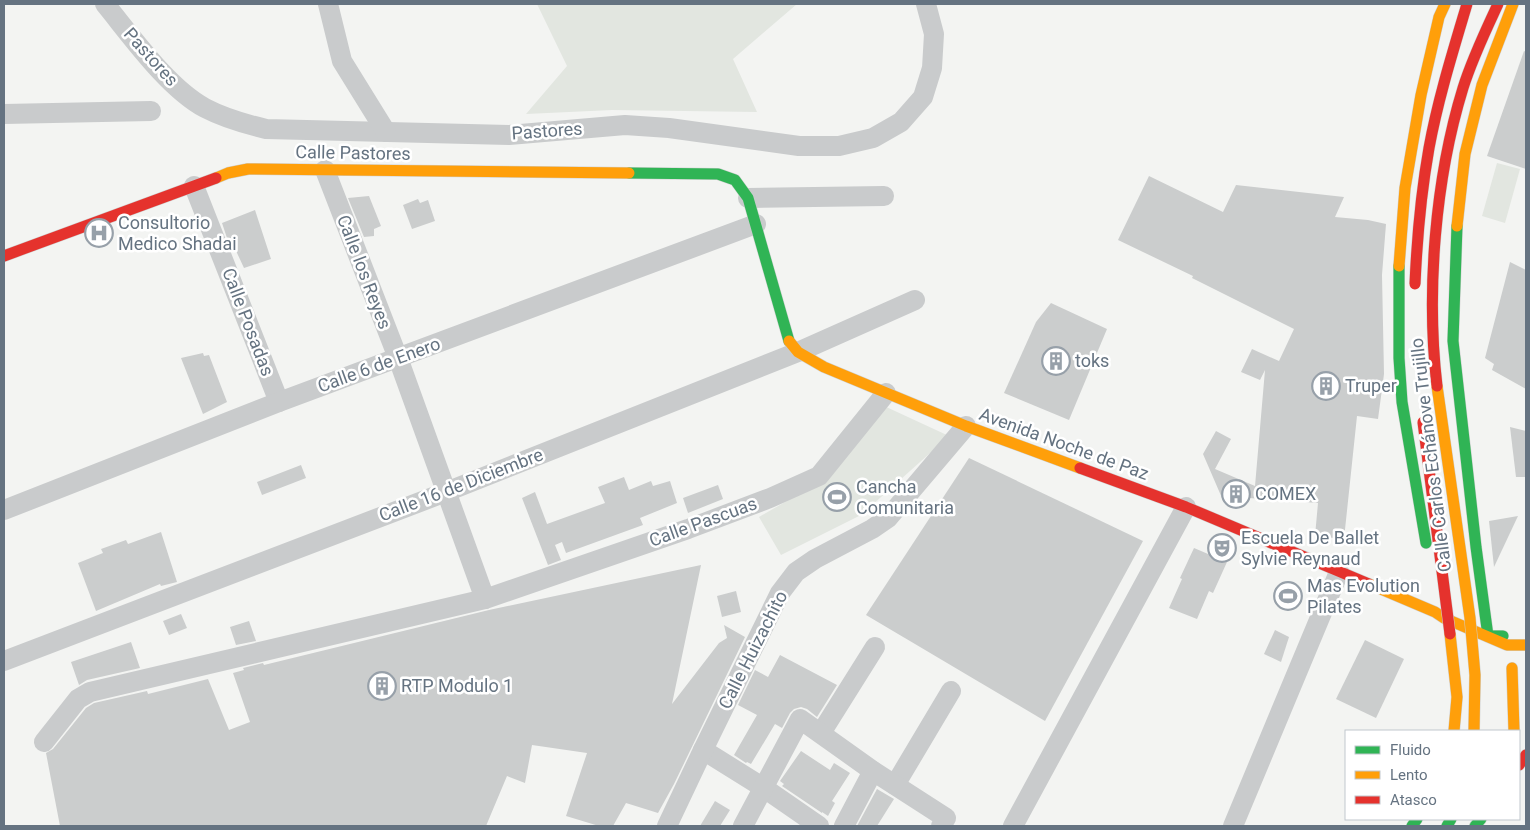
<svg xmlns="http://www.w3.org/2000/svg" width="1530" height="830" viewBox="0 0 1530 830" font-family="Roboto,sans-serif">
<rect width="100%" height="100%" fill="#f3f4f2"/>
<g fill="#e2e6e0">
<polygon points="537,4 797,4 733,59 757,112 612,110 526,114 567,66"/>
<polygon points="1497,163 1520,169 1505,223 1482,216"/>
<polygon points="882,405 949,436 861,515 781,555 759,517 825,479"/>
</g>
<g fill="#cbcdcd">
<polygon points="1524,51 1526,52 1526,169 1487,156"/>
<polygon points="1149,176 1223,212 1236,185 1344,197 1335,217 1368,220 1386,224 1382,275 1384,374 1378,419 1357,416 1344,539 1315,536 1318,503 1249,498 1245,506 1231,506 1222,498 1203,454 1216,431 1231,439 1215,469 1255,486 1265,370 1260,380 1241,372 1252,349 1279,361 1294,329 1192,278 1193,276 1118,240"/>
<polygon points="369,196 381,226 374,229 374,236 364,237 348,198"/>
<polygon points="418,199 420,203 428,200 435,221 412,229 403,205"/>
<polygon points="255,210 271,259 244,268 231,240 228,241 222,223"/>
<polygon points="1510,262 1526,270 1526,389 1492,370 1494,364 1485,358"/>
<polygon points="1051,303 1107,329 1069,420 1004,393 1036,322"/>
<polygon points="203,353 204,356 209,355 227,402 203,414 181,358"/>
<polygon points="1510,427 1526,431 1526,477 1516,477"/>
<polygon points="969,458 1143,541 1045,721 866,615"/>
<polygon points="301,465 306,478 262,495 257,482"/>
<polygon points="624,477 629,490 651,481 653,486 670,481 677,503 640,518 643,525 566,553 562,542 555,545 561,560 548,565 522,498 535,492 547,524 605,503 598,487"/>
<polygon points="718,485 723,499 688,513 683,498"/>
<polygon points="1518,516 1494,567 1489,521"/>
<polygon points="161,532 177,582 161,586 160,584 96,611 78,563 103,553 101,549 126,540 128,544"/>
<polygon points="1194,548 1227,562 1213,593 1209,591 1197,619 1169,608 1182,579 1180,578"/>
<polygon points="701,565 672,704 719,643 727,638 724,625 745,637 674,784 658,813 626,803 613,826 599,826 566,816 587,753 532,745 525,783 507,776 486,826 60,826 46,753 53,749 86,708 94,703 147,691 148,694 208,679 229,730 250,722 233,673 244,670 243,668 263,663 264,665 489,610"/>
<polygon points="736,591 741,612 722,617 717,596"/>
<polygon points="181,614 187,628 169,635 163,621"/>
<polygon points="249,621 256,641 236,645 230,627"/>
<polygon points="1275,630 1289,637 1281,662 1264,654"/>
<polygon points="1365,640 1404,659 1376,718 1336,699"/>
<polygon points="131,642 140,668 87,680 79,685 71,662"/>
<polygon points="780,655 837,685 817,717 807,709 801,707 794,709 790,713 782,728 775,724 751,764 747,762 746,763 734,755 757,715 738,705 755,670 768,677"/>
<polygon points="801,751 830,770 834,763 850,773 832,801 835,803 828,816 822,812 822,813 782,786 784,784 780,781"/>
<polygon points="877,789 894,799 877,826 857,826"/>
<polygon points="715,801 730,810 720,826 700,826"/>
</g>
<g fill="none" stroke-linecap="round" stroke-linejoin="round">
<defs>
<g id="fast">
<polyline points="629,173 718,174 735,180 748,198 789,341"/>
<polyline points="1457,226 1453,341 1476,547 1488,636 1503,636"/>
<polyline points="1399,266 1399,358 1402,402 1426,543"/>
<polyline points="1412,826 1417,819"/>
<polyline points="1447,826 1451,819"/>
<polyline points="1475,826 1481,819"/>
</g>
<g id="slow">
<polyline points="216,178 228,173 248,169 629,173"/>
<polyline points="1457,226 1465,154 1482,85 1513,4"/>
<polyline points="1399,266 1405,188 1421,95 1439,17 1445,4"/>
<polyline points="789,341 798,352 824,367 966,426 1080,468"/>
<polyline points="1369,584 1435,612 1444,618 1507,645 1526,645"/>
<polyline points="1512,668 1514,731"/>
</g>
<g id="jam">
<polyline points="4,256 216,178"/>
<polyline points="1080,468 1186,507 1369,584"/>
<polyline points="1519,765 1526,755"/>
</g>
</defs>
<use href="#fast" stroke="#cfd0d0" stroke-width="12"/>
<use href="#slow" stroke="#cfd0d0" stroke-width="12"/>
<use href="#jam" stroke="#cfd0d0" stroke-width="12"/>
<g stroke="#c9cbcc" stroke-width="20">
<path d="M 105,4 C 132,37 168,88 205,108 C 224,118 245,124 266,129 L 509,135 L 625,125 L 669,128 L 799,146 L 839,146 L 873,138 L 901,122 L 923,97 L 932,68 L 934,34 L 926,4"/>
<polyline points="328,4 342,61 386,132"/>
<polyline points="4,114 151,111"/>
<polyline points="325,170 398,358 485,599"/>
<polyline points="194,186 279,402"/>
<polyline points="748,198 884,196"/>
<polyline points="4,510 279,402 756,224"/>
<polyline points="4,661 446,492 798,352 915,300"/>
<polyline points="821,733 875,647"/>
<polyline points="44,742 78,699 90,692 485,599 688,529 770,498 819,476 886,393"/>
<polyline points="703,750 764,788 819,826"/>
<polyline points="895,785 951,691"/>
<polyline points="667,826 703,750 780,593 796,572 815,559 872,529 888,518 966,426"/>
<polyline points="743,826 800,719 873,771 946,818 941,826"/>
<polyline points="844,826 873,771"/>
<polyline points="1013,826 1186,507"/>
<polyline points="1233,826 1339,572"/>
</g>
<use href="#fast" stroke="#30b455" stroke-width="11"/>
<use href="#slow" stroke="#ff9f0a" stroke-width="11"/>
<use href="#jam" stroke="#e5322d" stroke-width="11"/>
<defs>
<g id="slow-bridge">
<polyline points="1437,386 1470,618 1475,675 1474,731"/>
<polyline points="1450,634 1457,697 1454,731"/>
</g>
<g id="jam-bridge">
<path d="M 1415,284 C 1417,238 1421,193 1429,148 C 1438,99 1453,51 1467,4"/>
<path d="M 1437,386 C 1426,292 1435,179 1463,88 C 1472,59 1485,32 1498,4"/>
<polyline points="1423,422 1450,634"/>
</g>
</defs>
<use href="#slow-bridge" stroke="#cfd0d0" stroke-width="12" stroke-linecap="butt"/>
<use href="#jam-bridge" stroke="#cfd0d0" stroke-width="12" stroke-linecap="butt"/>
<use href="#slow-bridge" stroke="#ff9f0a" stroke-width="11"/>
<use href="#jam-bridge" stroke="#e5322d" stroke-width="11"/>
</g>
<defs>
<symbol id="hospital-ring" viewBox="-11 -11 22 22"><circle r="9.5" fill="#fff" stroke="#97a0a9" stroke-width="1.5"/><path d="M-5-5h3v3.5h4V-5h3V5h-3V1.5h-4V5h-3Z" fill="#97a0a9"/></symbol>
<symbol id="building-ring" viewBox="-11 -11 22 22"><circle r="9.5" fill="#fff" stroke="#97a0a9" stroke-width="1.5"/><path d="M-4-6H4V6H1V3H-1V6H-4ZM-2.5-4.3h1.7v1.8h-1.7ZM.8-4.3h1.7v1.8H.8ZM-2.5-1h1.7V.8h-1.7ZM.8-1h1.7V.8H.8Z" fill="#97a0a9"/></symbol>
<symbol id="stadium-ring" viewBox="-11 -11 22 22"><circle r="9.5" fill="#fff" stroke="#97a0a9" stroke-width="1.5"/><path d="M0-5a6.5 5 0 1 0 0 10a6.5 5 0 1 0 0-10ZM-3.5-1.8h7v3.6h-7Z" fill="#97a0a9"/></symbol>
<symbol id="theatre-ring" viewBox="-11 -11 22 22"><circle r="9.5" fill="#fff" stroke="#97a0a9" stroke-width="1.5"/><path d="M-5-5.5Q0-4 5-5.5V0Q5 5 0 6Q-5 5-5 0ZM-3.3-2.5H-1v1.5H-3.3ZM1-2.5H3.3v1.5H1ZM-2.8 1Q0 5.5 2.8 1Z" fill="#97a0a9"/></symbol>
</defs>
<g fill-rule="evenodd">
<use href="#hospital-ring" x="83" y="217" width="32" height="32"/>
<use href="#building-ring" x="1040" y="345" width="32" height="32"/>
<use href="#building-ring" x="1310" y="370" width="32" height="32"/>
<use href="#building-ring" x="1220" y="478" width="32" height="32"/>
<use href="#stadium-ring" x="821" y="481" width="32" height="32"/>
<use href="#theatre-ring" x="1206" y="532" width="32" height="32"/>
<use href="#stadium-ring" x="1272" y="580" width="32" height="32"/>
<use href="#building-ring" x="366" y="670" width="32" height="32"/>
</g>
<g text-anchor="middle" stroke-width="5" stroke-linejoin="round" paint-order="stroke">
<g font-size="18" fill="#657381" stroke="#fff">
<text transform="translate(151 57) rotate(48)" y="6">Pastores</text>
<text transform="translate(547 131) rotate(-4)" y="6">Pastores</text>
<text transform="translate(353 153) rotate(1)" y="6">Calle Pastores</text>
<text transform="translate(364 272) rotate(69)" y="6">Calle los Reyes</text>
<text transform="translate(248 322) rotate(69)" y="6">Calle Posadas</text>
<text transform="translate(379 365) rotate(-20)" y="6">Calle 6 de Enero</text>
<text transform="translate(1064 444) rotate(20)" y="6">Avenida Noche de Paz</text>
<text transform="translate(1431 455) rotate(-97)" y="6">Calle Carlos Echánove Trujillo</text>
<text transform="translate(461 485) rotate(-21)" y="6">Calle 16 de Diciembre</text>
<text transform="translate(703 522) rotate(-20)" y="6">Calle Pascuas</text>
<text transform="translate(753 650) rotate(-63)" y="6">Calle Huizachito</text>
</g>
<g font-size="18" fill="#657381" stroke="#fff" text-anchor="start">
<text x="118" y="229">Consultorio<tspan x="118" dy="21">Medico Shadai</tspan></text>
<text x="1075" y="367">toks</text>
<text x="1345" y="392">Truper</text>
<text x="856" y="493">Cancha<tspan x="856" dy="21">Comunitaria</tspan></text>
<text x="1255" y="500">COMEX</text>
<text x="1241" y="544">Escuela De Ballet<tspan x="1241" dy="21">Sylvie Reynaud</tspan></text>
<text x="1307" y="592">Mas Evolution<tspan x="1307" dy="21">Pilates</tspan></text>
<text x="401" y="692">RTP Modulo 1</text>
</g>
</g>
<rect width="1530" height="830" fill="none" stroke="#657381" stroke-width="10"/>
<rect x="1345" y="730" width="175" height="90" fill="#ffffff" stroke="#c1c7cd"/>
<rect x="1355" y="746" width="25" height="8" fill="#30b455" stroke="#c1c7cd"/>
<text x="1390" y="755" font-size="15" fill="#657381">Fluido</text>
<rect x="1355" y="771" width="25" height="8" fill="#ff9f0a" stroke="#c1c7cd"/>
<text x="1390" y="780" font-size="15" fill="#657381">Lento</text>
<rect x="1355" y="796" width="25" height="8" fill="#e5322d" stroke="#c1c7cd"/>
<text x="1390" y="805" font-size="15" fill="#657381">Atasco</text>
</svg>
